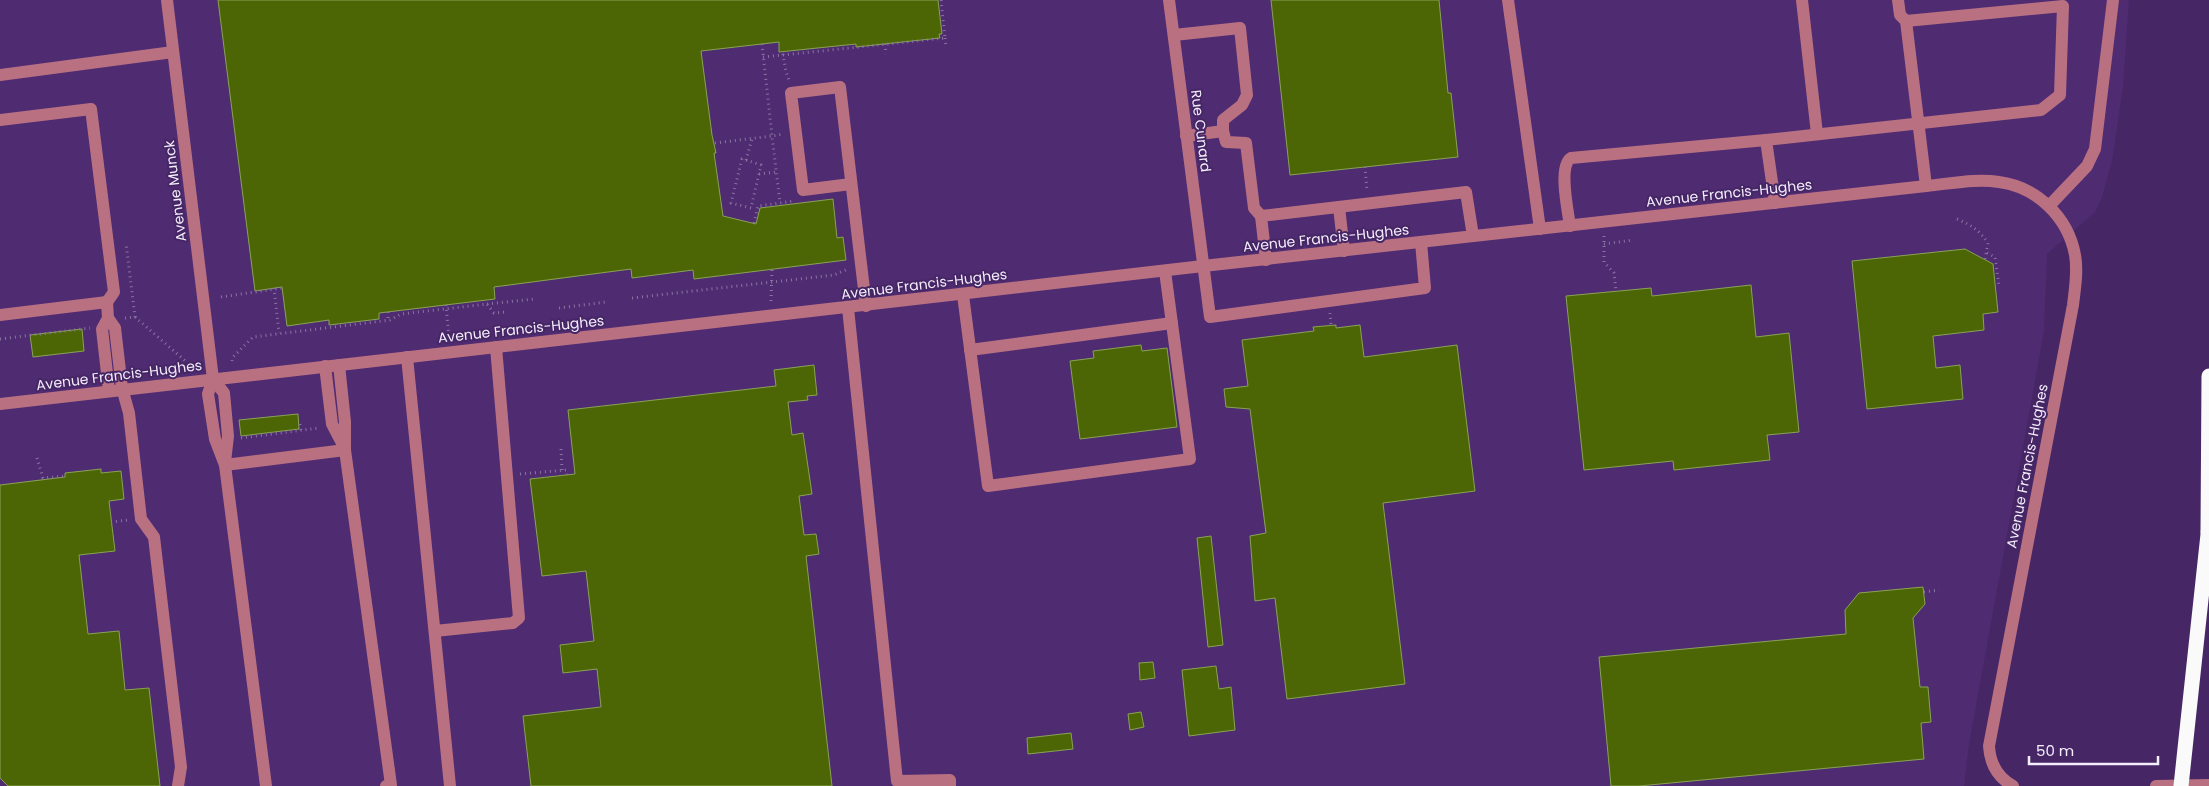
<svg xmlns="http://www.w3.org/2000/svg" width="2209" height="786" viewBox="0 0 2209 786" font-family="Poppins,sans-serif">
<rect width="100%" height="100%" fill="#462665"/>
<polygon fill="#4f2b72" points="0,0 2129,0 2123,87 2112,161 2102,197 2095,212 2047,254 2044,331 1969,744 1964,786 0,786"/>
<g fill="#4d6605" stroke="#88a354">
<polygon points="218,0 938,0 942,34 939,34 940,38 856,47 856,44 779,52 779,42 701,51 712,135 716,153 714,153 723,216 756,224 760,208 833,199 837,238 843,237 846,260 694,279 693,270 632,278 631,269 494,287 495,299 379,313 379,319 329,325 329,320 287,326 282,287 255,291"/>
<polygon points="1271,0 1439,0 1448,93 1451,93 1458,157 1290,175"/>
<polygon points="1965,249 1993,264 1998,312 1983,314 1984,330 1933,336 1936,368 1960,365 1963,399 1867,409 1852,261"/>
<polygon points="1751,285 1756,337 1789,333 1799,432 1767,435 1770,460 1674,470 1673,461 1584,470 1566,296 1651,288 1652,296"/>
<polygon points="1336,325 1336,328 1360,325 1364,357 1457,345 1475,491 1383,503 1405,684 1287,699 1275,598 1255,601 1250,536 1266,533 1250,409 1226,407 1224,389 1248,386 1242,340 1314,331 1313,327"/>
<polygon points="82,329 84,351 33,357 30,335"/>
<polygon points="1141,345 1142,351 1167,348 1177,427 1080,439 1070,361 1094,358 1093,351"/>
<polygon points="814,365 817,395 807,396 808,400 788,402 792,435 803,433 812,494 799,496 804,535 816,534 819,554 806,556 832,786 531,786 523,716 601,707 597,669 563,673 560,645 594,641 586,571 542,576 530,479 575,474 568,410 776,386 774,370"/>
<polygon points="298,414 299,429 241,436 239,420"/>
<polygon points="101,469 101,473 121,471 124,499 109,501 115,551 79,555 88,634 119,631 125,690 149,688 160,786 8,786 0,778 0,485 65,477 65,473"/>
<polygon points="1211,536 1223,645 1208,647 1197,538"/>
<polygon points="1923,587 1925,604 1913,618 1920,687 1928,687 1931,722 1921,723 1924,759 1639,786 1611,786 1599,657 1846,634 1845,610 1859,593"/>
<polygon points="1153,662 1155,678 1140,680 1139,663"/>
<polygon points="1216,666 1219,689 1231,687 1235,730 1189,736 1182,670"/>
<polygon points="1141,712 1144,727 1130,730 1128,714"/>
<polygon points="1071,733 1073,749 1028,754 1027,738"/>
</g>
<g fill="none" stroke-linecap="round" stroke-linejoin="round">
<g stroke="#8a74a0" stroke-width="3" stroke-dasharray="1 4" stroke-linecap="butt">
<polyline points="945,38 946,47"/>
<polyline points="762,44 772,136 784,134"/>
<polyline points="885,44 886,54"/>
<polyline points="783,54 786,72 789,80"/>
<polyline points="763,57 945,38 941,0"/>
<polyline points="715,143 772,136 780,203"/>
<polyline points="746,160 761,165 751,208 731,203 742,159 746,160 752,139"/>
<polyline points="1365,167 1367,191"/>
<polyline points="759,174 776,172"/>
<path d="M 1957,219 C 1971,225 1979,230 1988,243 L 1985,259"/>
<polyline points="754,223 758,206 794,201"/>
<polyline points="1604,236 1604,262 1614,273 1616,291"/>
<polyline points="1604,244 1633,240"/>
<polyline points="1987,253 1995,257 1999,286"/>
<polyline points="274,288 279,333"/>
<polyline points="221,297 282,288"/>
<polyline points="632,298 834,275 848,269"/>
<polyline points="771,301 772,269"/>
<polyline points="487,304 534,299"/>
<polyline points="446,305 449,338"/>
<polyline points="559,308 606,302"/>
<polyline points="388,312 388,320"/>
<polyline points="1330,313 1331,325"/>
<polyline points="135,317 190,365"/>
<polyline points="125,318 135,317 126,243"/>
<polyline points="0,339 90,328"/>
<polyline points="232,361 233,357 253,337 390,320 401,314 487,304 494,313 505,312"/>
<polyline points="300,424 301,431"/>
<polyline points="241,438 319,428"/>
<polyline points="561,449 562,470"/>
<polyline points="37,458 43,478 65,476"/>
<polyline points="520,474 566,470 567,475"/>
<polyline points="111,522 128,520"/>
<polyline points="1924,592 1939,590"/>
</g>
<g stroke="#b97182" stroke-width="12">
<polyline points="167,0 213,379 208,394 215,439 225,465 266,786"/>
<polyline points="1169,0 1210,317 1425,288 1421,242"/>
<polyline points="1508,0 1540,229"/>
<polyline points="1802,0 1817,134"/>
<polyline points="1898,0 1900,15 1906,21"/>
<polyline points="1174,35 1240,28 1247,95 1242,105 1223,120 1223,131"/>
<polyline points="0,75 173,52"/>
<polyline points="0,120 91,109 114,292 107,302"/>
<polyline points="1186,136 1223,131 1226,142 1246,143 1254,208 1261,216"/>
<polyline points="851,184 803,190 791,93 840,87 866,306"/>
<polyline points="1775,203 1766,140 2041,110 2060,95 2063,6 1906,21 1926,186"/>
<polyline points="2049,206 2087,166 2095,149 2113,0"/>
<polyline points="1339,207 1344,251"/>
<path d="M 1570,226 C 1568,211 1558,166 1571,158 L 1766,140"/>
<polyline points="1266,260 1261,216 1466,192 1473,236"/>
<polyline points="963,295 988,486 1190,459 1165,271"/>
<polyline points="848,308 897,781 950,780 950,786"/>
<polyline points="0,315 107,302 108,318 115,328 122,388 129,413 141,519 154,537 181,767 178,786"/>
<polyline points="108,318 102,329 109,391"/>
<polyline points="970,350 1172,323"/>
<polyline points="407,357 450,786"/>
<polyline points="339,365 345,422 345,450 391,785 386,786"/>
<polyline points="325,366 332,424 344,447"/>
<polyline points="213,379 224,393 228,436 225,462"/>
<path d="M 0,404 L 1203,266 L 1926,186 C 1950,184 1975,178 1999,182 C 2037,187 2068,217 2075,255 C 2078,271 2075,288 2073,305 L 1989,746 C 1990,764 1997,777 2013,786"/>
<polyline points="225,465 345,450"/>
<polyline points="435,631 513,623 519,618 496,347"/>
<polyline points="2156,786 2209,785"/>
</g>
<g stroke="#fafafa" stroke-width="15">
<polyline points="2208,532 2209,376"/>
<polyline points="2181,786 2209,525"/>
</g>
</g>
<g text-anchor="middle" stroke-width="4" stroke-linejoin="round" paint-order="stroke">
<g font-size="14" fill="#f3edfc" stroke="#462665">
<text transform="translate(1201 131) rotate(83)" y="5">Rue Cunard</text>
<text transform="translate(175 191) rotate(-97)" y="5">Avenue Munck</text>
<text transform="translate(1729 193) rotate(-6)" y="5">Avenue Francis-Hughes</text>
<text transform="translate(1326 238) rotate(-6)" y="5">Avenue Francis-Hughes</text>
<text transform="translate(924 284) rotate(-7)" y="5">Avenue Francis-Hughes</text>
<text transform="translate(521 329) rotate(-6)" y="5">Avenue Francis-Hughes</text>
<text transform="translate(119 375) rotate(-7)" y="5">Avenue Francis-Hughes</text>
<text transform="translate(2027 466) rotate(-79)" y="5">Avenue Francis-Hughes</text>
</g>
</g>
<path d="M2029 756v8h129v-8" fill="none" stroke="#f3edfc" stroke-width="2.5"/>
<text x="2036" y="756" font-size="15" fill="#f3edfc" stroke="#462665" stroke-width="4" paint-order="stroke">50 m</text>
</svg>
